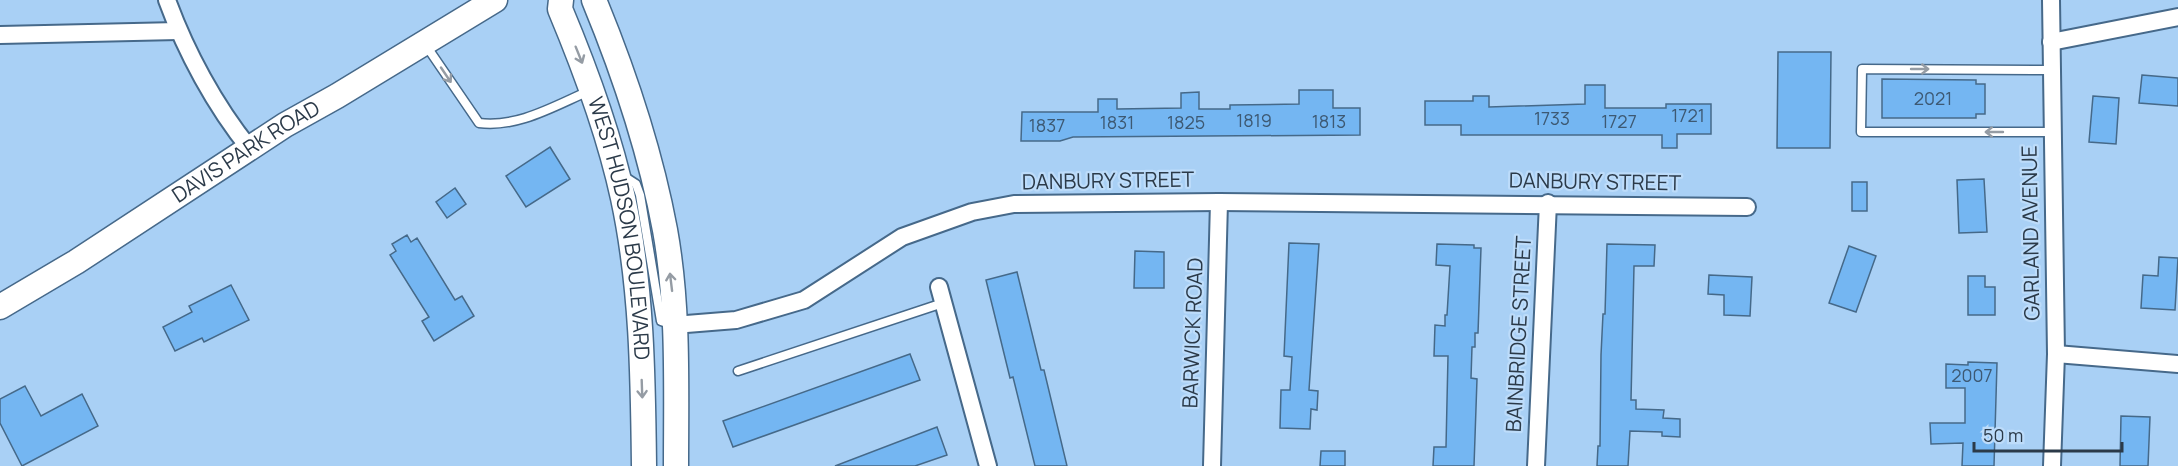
<svg xmlns="http://www.w3.org/2000/svg" width="2178" height="466" viewBox="0 0 2178 466" font-family="Manrope,sans-serif">
<rect width="100%" height="100%" fill="#a9d0f5"/>
<g fill="#74b6f2" stroke="#456989" stroke-width="1.5">
<polygon points="1778,52 1831,52 1830,148 1777,148"/>
<polygon points="2142,75 2178,78 2178,106 2139,103"/>
<polygon points="1882,79 1976,80 1976,84 1985,84 1985,114 1976,114 1976,118 1882,118"/>
<polygon points="1585,85 1605,85 1605,108 1666,108 1666,104 1711,104 1711,134 1677,134 1677,148 1662,148 1662,135 1461,135 1461,125 1425,125 1425,101 1473,101 1473,96 1489,96 1489,107 1585,104"/>
<polygon points="1299,90 1333,90 1333,108 1360,108 1360,135 1073,137 1060,141 1021,141 1022,112 1098,112 1098,99 1117,99 1117,109 1181,108 1181,93 1199,92 1199,109 1230,109 1230,105 1299,104"/>
<polygon points="2093,96 2119,98 2116,144 2089,142"/>
<polygon points="550,147 570,179 526,207 506,176"/>
<polygon points="1984,179 1987,232 1959,233 1957,180"/>
<rect x="1852" y="182" width="15" height="29"/>
<polygon points="455,188 466,204 447,218 436,202"/>
<polygon points="407,235 411,242 417,238 455,300 462,296 474,316 434,341 422,321 429,317 390,255 396,251 392,244"/>
<polygon points="1289,243 1319,244 1309,390 1318,391 1317,410 1311,409 1310,429 1280,428 1281,390 1290,390 1292,357 1284,356"/>
<polygon points="1437,244 1474,245 1474,248 1481,248 1478,333 1475,333 1475,347 1472,347 1471,378 1477,379 1474,466 1433,466 1434,447 1446,447 1448,356 1434,356 1435,325 1445,326 1445,315 1447,315 1450,266 1436,265"/>
<polygon points="1607,244 1655,245 1654,266 1634,266 1631,400 1636,400 1636,409 1664,410 1663,418 1680,419 1680,437 1662,436 1662,432 1630,431 1628,466 1597,466 1598,446 1600,446 1601,355 1603,314 1605,314"/>
<polygon points="1849,246 1876,256 1856,312 1829,303"/>
<polygon points="1135,251 1164,252 1164,288 1134,288"/>
<polygon points="2159,257 2178,258 2175,310 2141,308 2143,275 2158,276"/>
<polygon points="1017,272 1041,370 1044,370 1067,466 1035,466 1013,377 1010,378 986,280"/>
<polygon points="1709,275 1752,277 1750,316 1724,315 1724,295 1708,294"/>
<polygon points="1968,276 1985,276 1985,287 1995,287 1995,315 1968,315"/>
<polygon points="231,285 249,320 204,342 202,338 175,351 163,327 192,312 189,306"/>
<polygon points="910,354 920,380 733,447 723,421"/>
<polygon points="1968,362 1997,363 1994,466 1962,466 1963,443 1931,444 1930,423 1965,423 1965,388 1946,388 1946,364 1968,365"/>
<polygon points="25,386 41,416 82,394 98,426 22,466 0,423 0,399"/>
<polygon points="2121,416 2150,417 2148,466 2120,466"/>
<polygon points="937,427 947,455 915,466 835,466"/>
<polygon points="1321,451 1345,451 1345,466 1320,466"/>
</g>
<g fill="none" stroke-linecap="round" stroke-linejoin="round">
<defs>
<g id="service">
<path d="M 425,44 L 479,123 C 518,128 554,106 589,91"/>
<polyline points="2051,70 1862,69 1861,132 2052,132"/>
<polyline points="622,175 636,184 640,195 661,321 673,325"/>
<polyline points="738,371 943,303"/>
</g>
<g id="minor">
<path d="M 167,0 C 186,52 215,106 250,149"/>
<polyline points="2051,0 2056,354 2052,466"/>
<polyline points="0,35 178,31"/>
<polyline points="2051,42 2178,17"/>
<polyline points="939,287 988,466"/>
<polyline points="674,325 736,320 804,300 902,237 972,212 1014,204 1219,202 1747,207"/>
<polyline points="2056,354 2178,364"/>
<polyline points="1212,466 1219,202"/>
<polyline points="1536,466 1548,203"/>
</g>
<g id="secondary">
<path id="s1" d="M 561,0 L 560,9 C 586,71 609,133 623,198 C 642,286 643,377 644,466"/>
<path d="M 594,0 C 625,75 650,150 665,230 C 679,307 676,388 676,466"/>
<path id="s2" d="M 0,307 L 76,262 L 285,125 L 337,96 L 495,0"/>
</g>
</defs>
<use href="#service" stroke="#46698a" stroke-width="11"/>
<use href="#minor" stroke="#46698a" stroke-width="20"/>
<use href="#secondary" stroke="#46698a" stroke-width="27"/>
<use href="#service" stroke="#fff" stroke-width="8"/>
<use href="#minor" stroke="#fff" stroke-width="16"/>
<use href="#secondary" stroke="#fff" stroke-width="24"/>
</g>
<defs><path id="oneway-shaft" d="M-6 0H5M1.5-3L5.5 0L1.5 3" fill="none" stroke-width="1.6" stroke-linecap="round" stroke-linejoin="round" transform="scale(1.5)"/></defs>
<g stroke="#959ca4">
<use href="#oneway-shaft" transform="translate(579 55) rotate(68)"/>
<use href="#oneway-shaft" transform="translate(1920 69)"/>
<use href="#oneway-shaft" transform="translate(446 75) rotate(56)"/>
<use href="#oneway-shaft" transform="translate(1994 132) rotate(180)"/>
<use href="#oneway-shaft" transform="translate(671 282) rotate(-97)"/>
<use href="#oneway-shaft" transform="translate(642 389) rotate(88)"/>
</g>
<g text-anchor="middle" stroke-width="4.5" stroke-linejoin="round" paint-order="stroke">
<g font-size="18" fill="#3d5973">
<text x="1933" y="105">2021</text>
<text x="1688" y="122">1721</text>
<text x="1552" y="125">1733</text>
<text x="1254" y="127">1819</text>
<text x="1329" y="128">1813</text>
<text x="1619" y="128">1727</text>
<text x="1117" y="129">1831</text>
<text x="1186" y="129">1825</text>
<text x="1047" y="132">1837</text>
<text x="1972" y="382">2007</text>
</g>
<g font-size="21" fill="#2b3a49" stroke="#bddcfa">
<text dy="7" stroke="none"><textPath href="#s2" startOffset="291">DAVIS PARK ROAD</textPath></text>
<text transform="translate(1108 181) rotate(-1)" y="7">DANBURY STREET</text>
<text transform="translate(1595 182) rotate(1)" y="7">DANBURY STREET</text>
<text dy="7" stroke="none"><textPath href="#s1" startOffset="238">WEST HUDSON BOULEVARD</textPath></text>
<text transform="translate(2031 233) rotate(-91)" y="7">GARLAND AVENUE</text>
<text transform="translate(1193 333) rotate(-88)" y="7">BARWICK ROAD</text>
<text transform="translate(1519 334) rotate(-87)" y="7">BAINBRIDGE STREET</text>
</g>
</g>
<path d="M1974 442v9h148v-9" fill="none" stroke="#2b3a49" stroke-width="3"/>
<text x="1983" y="442" font-size="18" fill="#2b3a49" stroke="#bddcfa" stroke-width="4.5" paint-order="stroke">50 m</text>
</svg>
